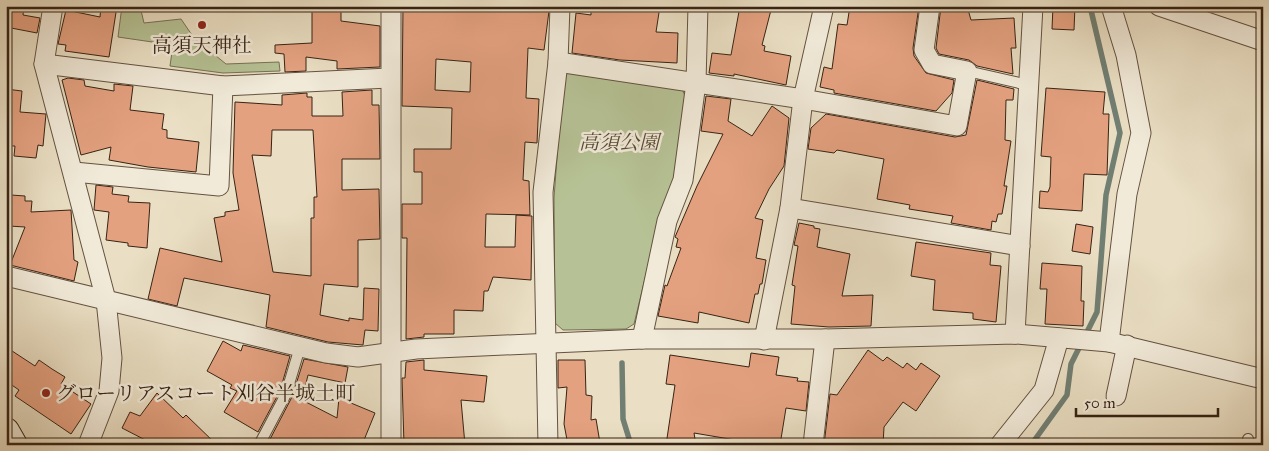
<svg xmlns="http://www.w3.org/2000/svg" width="1269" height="451" viewBox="0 0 1269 451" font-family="'IM FELL Great Primer','Noto Serif JP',serif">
<rect width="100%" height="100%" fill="#eadfc4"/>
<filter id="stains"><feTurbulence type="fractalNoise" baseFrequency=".004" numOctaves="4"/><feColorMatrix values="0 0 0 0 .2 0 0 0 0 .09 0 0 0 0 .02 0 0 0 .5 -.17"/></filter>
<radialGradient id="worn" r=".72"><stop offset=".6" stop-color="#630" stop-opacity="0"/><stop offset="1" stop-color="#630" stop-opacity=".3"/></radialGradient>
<g fill="#b6c295" stroke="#767254">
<polygon points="122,6 140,6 144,23 181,19 194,38 226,64 279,62 280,71 223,73 170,66 173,45 118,37"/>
<polygon points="569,72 682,89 686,98 674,180 659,221 634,324 626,329 563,330 555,323 554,198 563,77"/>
</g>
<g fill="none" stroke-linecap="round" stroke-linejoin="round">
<g stroke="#717f73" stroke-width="5.5">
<polyline points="622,363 623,419 631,445"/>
<polyline points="1031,445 1067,395 1071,364 1097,312 1106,195 1120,133 1090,6"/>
</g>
</g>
<g fill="#e4a180" stroke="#372314" fill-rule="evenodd">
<polygon points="6,6 24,6 23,15 40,18 37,33 6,27"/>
<polygon points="101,6 117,6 109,57 65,51 66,45 58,44 66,10 100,17"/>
<polygon points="312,6 341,6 341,21 380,26 380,67 337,69 337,61 306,57 306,71 285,72 284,54 275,53 275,45 312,43"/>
<path d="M 544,6 L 544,10 L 549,11 L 544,50 L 528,48 L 526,98 L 539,99 L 537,143 L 525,142 L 523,180 L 529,181 L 530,215 L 486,214 L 485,247 L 515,247 L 516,215 L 532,216 L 531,280 L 493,277 L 488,291 L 484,291 L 483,311 L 454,310 L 454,334 L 424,334 L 424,337 L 406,339 L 407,238 L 402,238 L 402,204 L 422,204 L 422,172 L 414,172 L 414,149 L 451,149 L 452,108 L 402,106 L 403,7 ZM 436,59 L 471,62 L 470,92 L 435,90 Z"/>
<polygon points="591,6 660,6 656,32 678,33 677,63 620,60 572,53 576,13 591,15"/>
<polygon points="740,6 772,6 762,45 765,46 764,51 791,56 786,85 734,74 734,76 709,73 712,53 731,55"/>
<polygon points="850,6 919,6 913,48 914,56 926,73 954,80 952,93 936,111 834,93 834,90 820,87 824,67 832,69 838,24 847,25"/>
<polygon points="941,6 967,6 971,20 1014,18 1016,48 1011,48 1013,74 977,66 969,60 939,54 936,48"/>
<polygon points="1053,6 1075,6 1074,30 1052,29"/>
<polygon points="68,78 84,80 85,86 114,91 114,84 133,86 130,110 164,114 162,129 167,130 167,138 199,142 196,172 148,167 109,160 111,147 81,155 62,80"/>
<polygon points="977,80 1014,89 1013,100 1006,100 1005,140 1011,141 1004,186 1007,186 1002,214 998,214 996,222 992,221 991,230 951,223 953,216 909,209 910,205 877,199 884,159 837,150 834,153 808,149 811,128 826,114 955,137 966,135"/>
<polygon points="1046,88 1105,92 1103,114 1109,114 1107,175 1084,174 1082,211 1039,208 1040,191 1048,192 1050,187 1051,157 1041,156"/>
<polygon points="6,89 22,91 20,112 46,114 43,146 38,145 36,158 14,156 15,146 6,146"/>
<path d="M 372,90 L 372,105 L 379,105 L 380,159 L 342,159 L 342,190 L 379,189 L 380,239 L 358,240 L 358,287 L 324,284 L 320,315 L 349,321 L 349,318 L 363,320 L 364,288 L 379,289 L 378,331 L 365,330 L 363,345 L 328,342 L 266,327 L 270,295 L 184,278 L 177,306 L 148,299 L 160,248 L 222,262 L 214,218 L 225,216 L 225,212 L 239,210 L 233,173 L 235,102 L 282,105 L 282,95 L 307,93 L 307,97 L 312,97 L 312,116 L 343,116 L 342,92 ZM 272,130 L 313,130 L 317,197 L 314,197 L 314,218 L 311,218 L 311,276 L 273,272 L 252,155 L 271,156 Z"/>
<polygon points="706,96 731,99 728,121 752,136 772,106 789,118 784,166 769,189 755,218 763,220 756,258 766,260 762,284 760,284 758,294 755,294 749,323 699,312 698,323 658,316 665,285 667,286 681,248 676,247 678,239 675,237 697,186 723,134 701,131"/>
<polygon points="96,185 113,187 112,194 129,196 128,202 150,203 147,248 128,246 128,243 106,240 109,212 94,210"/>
<polygon points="11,195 25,196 25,201 32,201 31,212 71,210 74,260 78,262 74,281 10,265 25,227 9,226"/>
<polygon points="799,223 814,226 814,228 820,229 817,247 850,254 842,296 873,295 871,326 829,327 791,324 795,286 792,285 798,246 794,245"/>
<polygon points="1076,224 1093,227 1090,254 1072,251"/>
<polygon points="916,242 991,253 990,265 1001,266 996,322 973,319 973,313 933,310 935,280 911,276"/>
<polygon points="1042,263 1082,266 1081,301 1084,301 1083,326 1045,324 1047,289 1040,289"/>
<polygon points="223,341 241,351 243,345 290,356 280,391 258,432 224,412 237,391 230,388 232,385 207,371"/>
<polygon points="6,347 35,366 39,360 52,369 65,377 61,384 91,404 71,434 15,396 19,390 6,381"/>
<polygon points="868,350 883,361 887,357 903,368 907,363 916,370 921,363 940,376 916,411 903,402 884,427 883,445 824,445 830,394 837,395"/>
<polygon points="751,353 779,357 776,375 798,378 797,381 809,382 806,411 786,408 780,445 765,445 694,433 696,445 666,445 675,385 666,384 670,355 749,367"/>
<polygon points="304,359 348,367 345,383 308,375 302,400 337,418 339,398 375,413 362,445 267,445 292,397"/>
<polygon points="424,360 424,370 487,376 484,402 461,400 465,445 404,445 402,378 405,378 406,362"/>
<polygon points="558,360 585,360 586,395 592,396 591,420 596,419 600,443 568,445 564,424 567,387 558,388"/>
<polygon points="157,393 183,418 186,415 217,445 155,445 122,428 130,412 140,416"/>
</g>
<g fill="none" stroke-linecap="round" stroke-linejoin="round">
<defs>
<g id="lane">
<polyline points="967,71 1028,85"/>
<polyline points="259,445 286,394 300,347"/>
<polyline points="1247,445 1248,439"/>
</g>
<g id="street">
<polyline points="53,6 44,64 106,300 112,358 109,391 88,445"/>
<polyline points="1159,6 1263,41"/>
<polyline points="558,62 803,99 957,126 967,71 932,64 924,50 930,6"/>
<polyline points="44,64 223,86 389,78"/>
<polyline points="74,172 219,186 223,86"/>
<polyline points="790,208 1020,246"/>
<polyline points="6,276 326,353 358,357 416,349 642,339 825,339 1015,334 1109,342 1263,379"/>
<polyline points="1015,334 1033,6"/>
<polyline points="642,339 667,221 683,180 696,83 698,6"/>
<polyline points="764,340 790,208 803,99 824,6"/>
<polyline points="1109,342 1127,194 1141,133 1126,55 1111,6"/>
<polyline points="1116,396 1127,345"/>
<polyline points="391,445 391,6"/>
<polyline points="548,445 543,192 558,62 560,6"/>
<polyline points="813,445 825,339"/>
<polyline points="1000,445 1044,390 1059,338"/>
</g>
<polyline id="secondary" points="6,431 14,445"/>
</defs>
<use href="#lane" stroke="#645240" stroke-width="12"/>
<use href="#street" stroke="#645240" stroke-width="21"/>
<use href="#secondary" stroke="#372314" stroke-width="28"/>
<use href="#lane" stroke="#f1ead9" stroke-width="10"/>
<use href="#street" stroke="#f1ead9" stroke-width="19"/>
<use href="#secondary" stroke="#f1ead9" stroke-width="26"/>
</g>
<g fill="#8f2418" stroke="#f1ead9" stroke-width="2">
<circle cx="202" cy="25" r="5"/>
<circle cx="46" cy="393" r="5"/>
</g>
<g text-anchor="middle" stroke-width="5" stroke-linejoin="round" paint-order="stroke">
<g font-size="20" fill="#372314" stroke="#f1ead9">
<text x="202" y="52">高須天神社</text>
<text x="56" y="400" text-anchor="start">グローリアスコート刈谷半城土町</text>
</g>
<g font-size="20" font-style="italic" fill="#574b34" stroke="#f1ead9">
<text x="619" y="149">高須公園</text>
</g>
</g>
<rect width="1269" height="451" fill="none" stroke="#eadfc4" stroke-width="25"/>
<rect x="8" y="8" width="1254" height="436" fill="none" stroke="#372314" stroke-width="2.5"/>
<rect x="12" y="12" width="1244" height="426" fill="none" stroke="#372314"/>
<path d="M1076 408v8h142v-8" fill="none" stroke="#372314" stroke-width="2.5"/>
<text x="1084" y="408" font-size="15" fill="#372314" stroke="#f1ead9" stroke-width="4" paint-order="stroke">50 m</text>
<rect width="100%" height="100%" filter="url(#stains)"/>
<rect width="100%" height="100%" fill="url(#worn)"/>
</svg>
